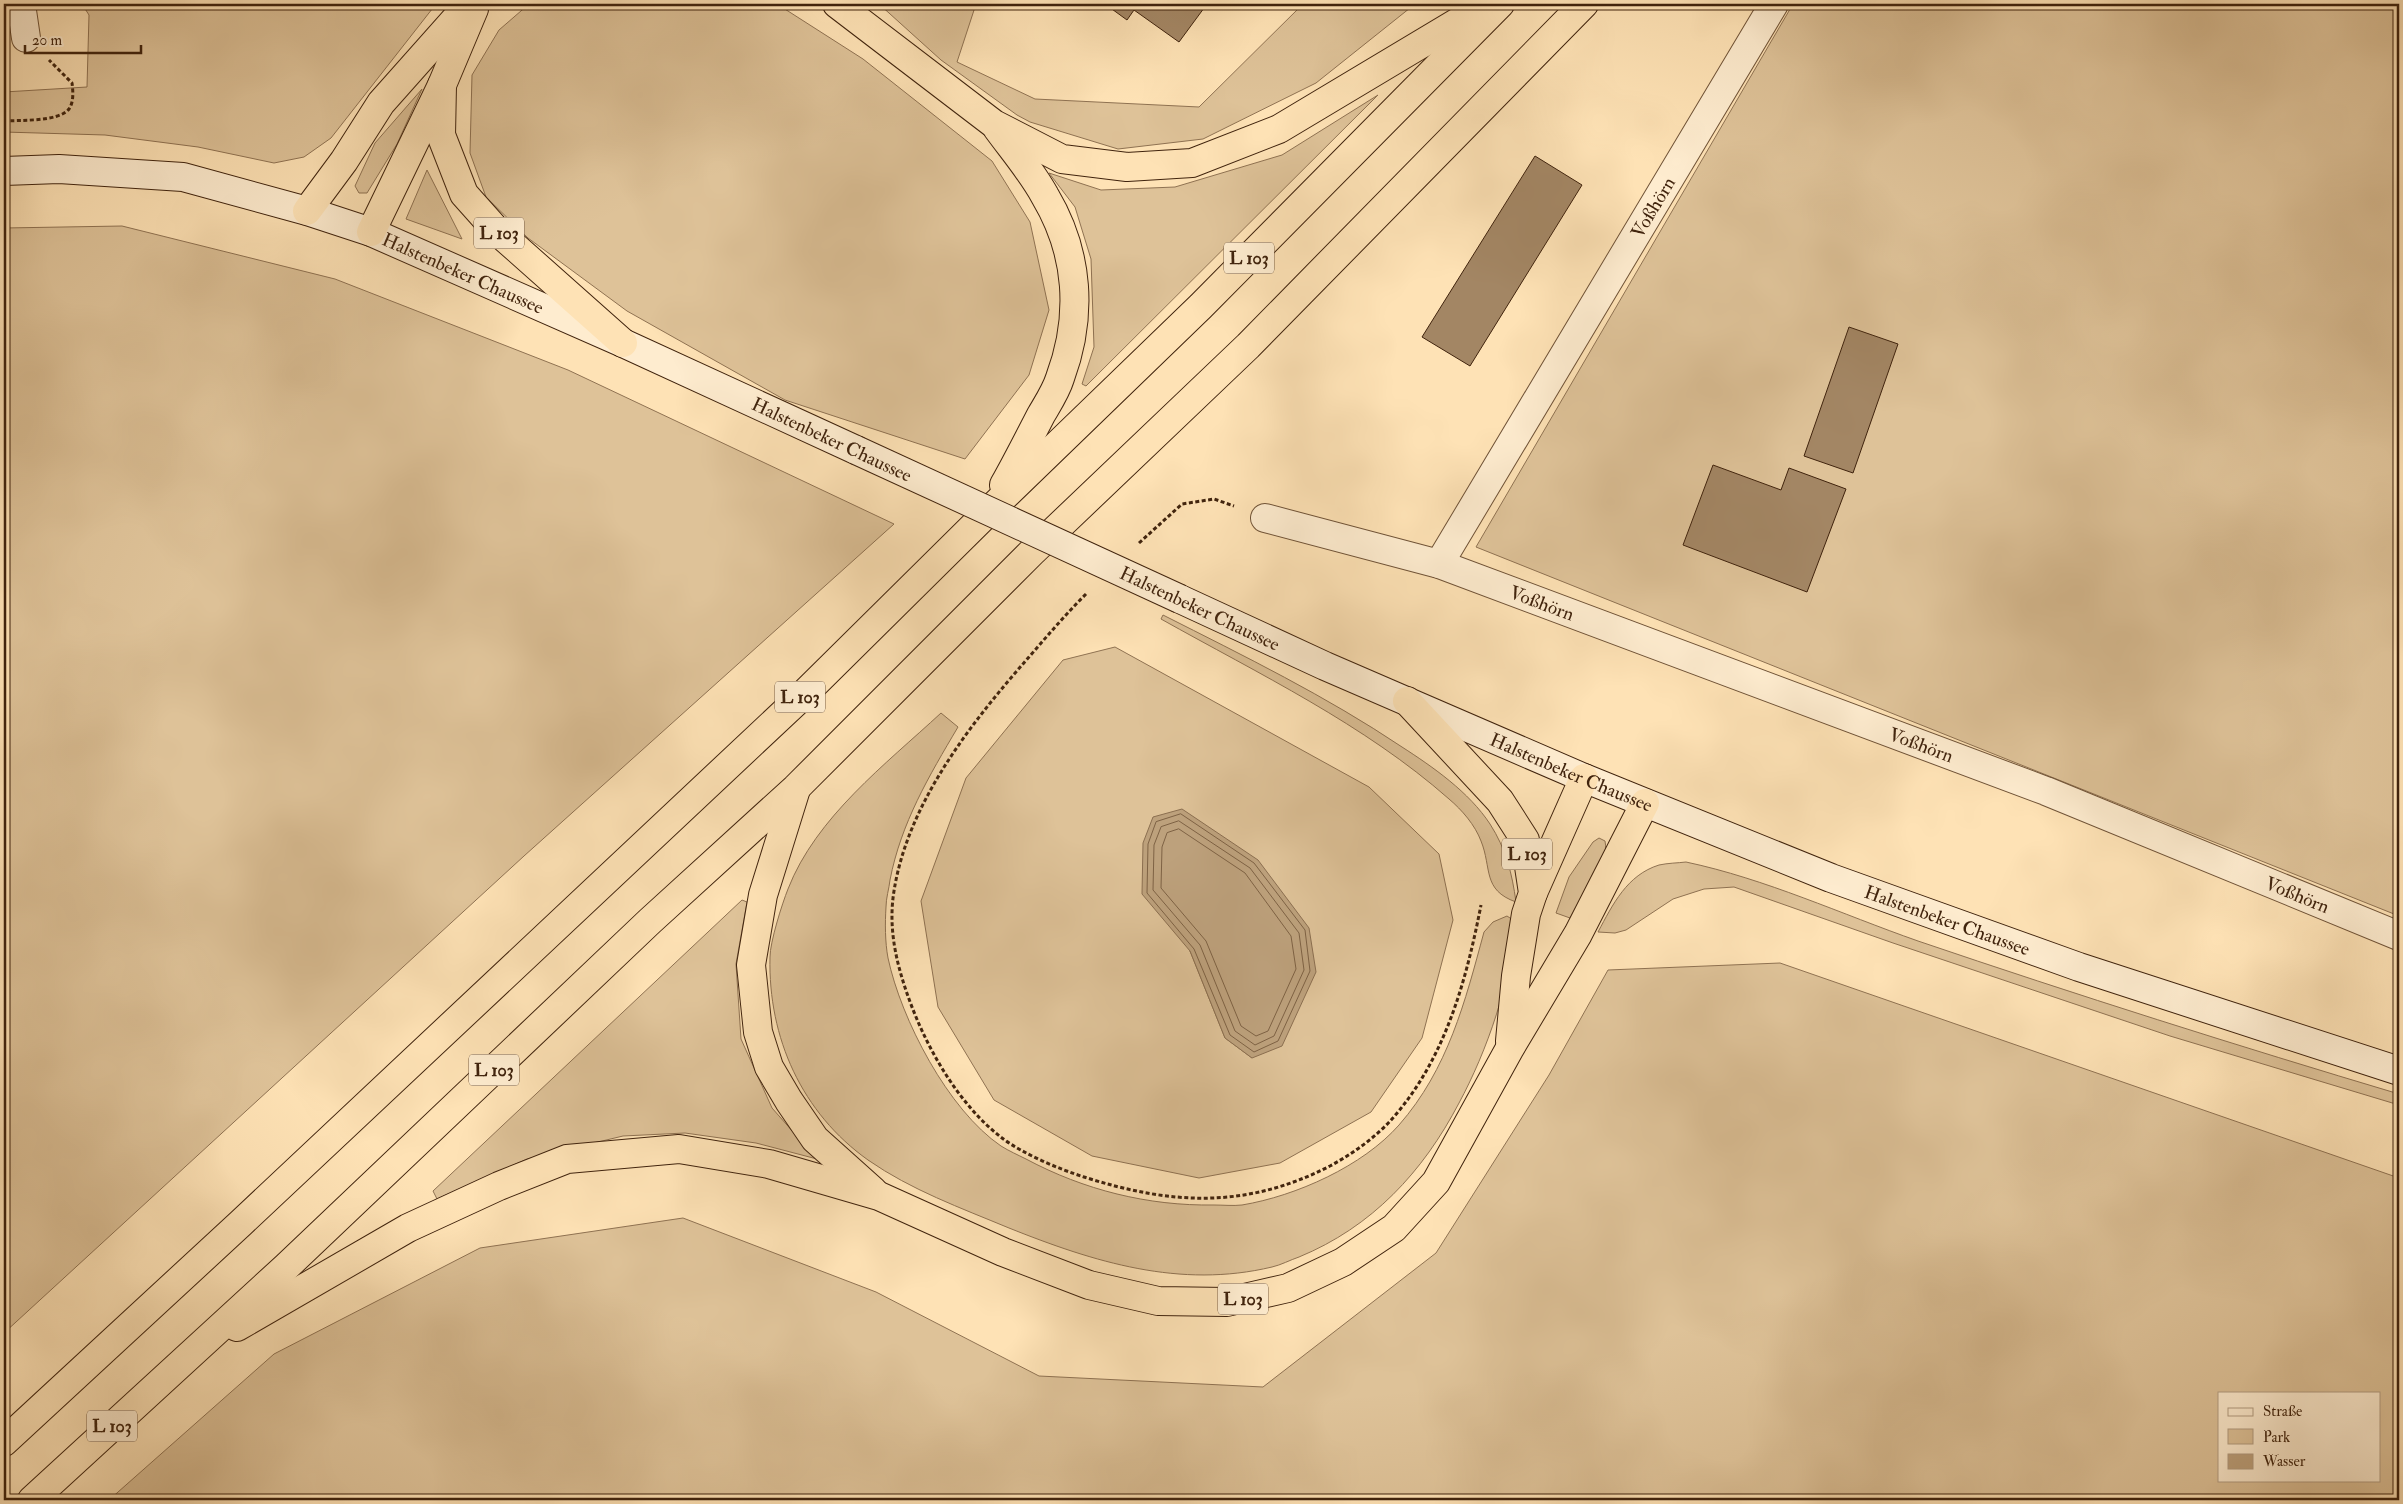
<svg xmlns="http://www.w3.org/2000/svg" width="2403" height="1504" viewBox="0 0 2403 1504" font-family="'IM FELL Double Pica',serif">
<rect width="100%" height="100%" fill="#fee2b5"/>
<filter id="stains"><feTurbulence type="fractalNoise" baseFrequency=".004" numOctaves="4"/><feColorMatrix values="0 0 0 0 .2 0 0 0 0 .09 0 0 0 0 .02 0 0 0 .5 -.17"/></filter>
<radialGradient id="worn" r=".72"><stop offset=".6" stop-color="#630" stop-opacity="0"/><stop offset="1" stop-color="#630" stop-opacity=".3"/></radialGradient>
<g fill="#dec298" stroke="#8f7252" fill-rule="evenodd">
<polygon points="82,4 436,4 331,138 304,157 274,163 198,147 105,135 4,132 4,92 87,87 89,15"/>
<polygon points="529,4 777,4 863,59 992,161 1030,222 1049,310 1029,375 965,459 785,400 627,311 528,238 486,197 470,153 472,75 499,30"/>
<polygon points="879,4 976,4 957,62 1035,99 1199,107 1303,4 1415,4 1316,83 1203,139 1118,149 1030,122 1017,115 941,60"/>
<polygon points="1793,4 2399,4 2399,916 1476,547"/>
<polygon points="422,89 397,144 367,193 359,193 355,186 375,143"/>
<polygon points="1378,95 1086,386 1082,384 1094,347 1091,259 1075,207 1049,173 1101,190 1175,187 1282,155"/>
<polygon points="427,170 462,239 406,219"/>
<polygon points="122,226 335,279 568,370 894,524 524,856 4,1333 4,228"/>
<path d="M 1163,615 C 1244,656 1326,696 1402,747 C 1433,767 1469,792 1490,824 C 1506,849 1512,873 1516,902 C 1482,890 1492,868 1481,841 C 1475,825 1462,810 1449,799 C 1364,724 1259,674 1161,619 Z"/>
<path d="M 1115,647 L 1369,787 L 1439,854 L 1453,920 L 1422,1038 L 1371,1112 L 1280,1163 L 1199,1178 L 1092,1156 L 994,1100 L 938,1007 L 921,901 L 966,778 L 1063,660 ZM 1190,951 L 1252,1058 L 1225,1038 Z"/>
<path d="M 941,713 L 958,727 C 929,776 901,823 890,880 C 889,889 886,898 886,907 C 885,923 885,942 888,958 C 901,1019 948,1110 1001,1146 C 1009,1151 1018,1155 1026,1159 C 1084,1190 1148,1206 1214,1205 C 1223,1205 1233,1206 1242,1205 C 1296,1196 1363,1166 1399,1125 C 1448,1069 1465,1002 1484,932 L 1493,922 L 1507,916 L 1513,920 C 1514,977 1486,1053 1459,1103 C 1423,1172 1372,1227 1299,1257 C 1290,1260 1281,1265 1272,1267 C 1180,1289 1094,1262 1009,1228 C 961,1208 911,1190 868,1160 C 802,1113 768,1038 770,957 C 770,942 782,904 788,889 C 816,817 886,764 941,713 Z"/>
<path d="M 1599,838 L 1605,841 C 1610,862 1582,900 1570,918 L 1556,913 L 1569,877 L 1593,842 Z"/>
<path d="M 1686,862 C 1766,879 1841,914 1918,941 C 2077,995 2238,1046 2399,1094 L 2399,1105 L 2170,1036 L 1893,943 L 1734,887 L 1704,889 L 1673,899 L 1626,930 L 1615,933 L 1598,932 C 1613,904 1627,875 1659,865 C 1668,863 1678,863 1686,862 Z"/>
<polygon points="742,900 747,902 736,964 741,1039 772,1108 817,1159 756,1143 685,1133 623,1136 527,1159 437,1199 433,1191"/>
<path d="M 1780,963 L 2399,1178 L 2399,1500 L 109,1500 L 274,1354 L 480,1248 L 683,1218 L 876,1292 L 1039,1376 L 1263,1387 L 1436,1253 L 1549,1075 L 1608,970 ZM 2219,1393 L 2379,1393 L 2379,1480 L 2219,1480 Z"/>
</g>
<polygon fill="#bda17c" stroke="#8b6f50" points="1182,809 1258,860 1309,928 1316,972 1282,1046 1252,1058 1225,1038 1190,951 1142,894 1143,843 1153,817"/>
<g fill="none" stroke-linecap="round" stroke-linejoin="round">
<g stroke="#7e6244" stroke-width="1">
<polygon points="1181,814 1254,863 1305,930 1310,971 1278,1041 1254,1052 1230,1035 1194,949 1147,893 1148,844 1156,822"/>
<polygon points="1179,821 1250,868 1299,933 1304,970 1274,1036 1255,1045 1235,1031 1200,945 1153,890 1154,845 1161,827"/>
<polygon points="1179,829 1245,873 1291,936 1296,969 1268,1031 1256,1036 1241,1026 1206,941 1161,888 1162,847 1167,833"/>
</g>
</g>
<g fill="#a38664" stroke="#40230d">
<polygon points="1105,4 1207,4 1179,42 1134,10 1127,20"/>
<polygon points="1535,156 1582,185 1470,366 1422,337"/>
<polygon points="1849,327 1898,344 1853,473 1804,456"/>
<polygon points="1713,465 1781,490 1789,468 1846,489 1807,592 1683,545"/>
</g>
<g fill="none" stroke-linecap="round" stroke-linejoin="round">
<defs>
<g id="minor">
<polyline points="21,4 26,38"/>
<path id="s1" d="M 1265,518 L 1439,564 L 2046,791 L 2399,936"/>
<path id="s2" d="M 1439,564 L 1774,4"/>
</g>
<g id="secondary">
<path id="s3" d="M 4,171 L 59,169 L 183,177 L 307,211 L 371,232 L 623,343 L 856,450"/>
<path id="s4" d="M 1180,599 L 1325,666 L 1584,778 L 1831,878 L 2079,967 L 2399,1071"/>
</g>
<g id="trunk">
<polyline points="837,4 994,124 1062,159 1127,167 1192,163 1279,129 1483,7"/>
<polyline points="442,85 441,135 464,194 497,231 623,343"/>
<path d="M 997,128 C 1013,150 1032,172 1045,196 C 1079,253 1083,316 1060,378 C 1056,391 1048,403 1041,415 C 1029,438 1017,462 1004,485"/>
<polyline points="307,211 344,161 381,103 469,4"/>
<polyline points="371,232 442,85 474,9"/>
<polyline points="1407,701 1500,801 1525,840 1533,893 1526,914 1516,976 1510,1041"/>
<polyline points="796,789 763,895 751,965 758,1032 769,1067 789,1101 815,1139 873,1191"/>
<polyline points="1533,893 1584,778"/>
<polyline points="237,1327 408,1228 499,1186 567,1159 679,1149 769,1164 879,1196 1003,1252 1089,1285 1158,1301 1227,1302 1288,1288 1343,1262 1394,1228 1436,1182 1510,1048 1578,934 1645,803"/>
<polyline points="4,1442 241,1223 801,697 993,507 1201,306 1500,4"/>
<polyline points="32,1500 286,1267 650,921 796,788 1032,552 1248,346 1584,4"/>
</g>
</defs>
<use href="#minor" stroke="#705337" stroke-width="30"/>
<use href="#secondary" stroke="#40230d" stroke-width="30"/>
<use href="#trunk" stroke="#40230d" stroke-width="30"/>
<g stroke="#40230d" stroke-width="3" stroke-dasharray="4 2.5" stroke-linecap="butt">
<path d="M 4,121 C 19,120 59,122 69,109 C 74,102 73,91 72,83 L 49,60"/>
<polyline points="1139,543 1182,504 1214,499 1234,506"/>
<path d="M 1086,594 C 1066,614 1048,635 1029,657 C 972,722 908,802 894,891 C 888,928 896,963 909,999 C 927,1049 959,1105 1002,1138 C 1023,1154 1059,1169 1084,1177 C 1172,1205 1246,1209 1330,1166 C 1352,1154 1375,1138 1392,1119 C 1445,1059 1466,982 1481,905"/>
</g>
<use href="#minor" stroke="#feeccf" stroke-width="28"/>
<use href="#secondary" stroke="#feeccf" stroke-width="28"/>
<use href="#trunk" stroke="#fee2b5" stroke-width="28"/>
<defs>
<polyline id="secondary-bridge" points="856,450 1180,599"/>
</defs>
<use href="#secondary-bridge" stroke="#40230d" stroke-width="30" stroke-linecap="butt"/>
<use href="#secondary-bridge" stroke="#feeccf" stroke-width="28"/>
</g>
<g text-anchor="middle" stroke-width="4" stroke-linejoin="round" paint-order="stroke">
<g fill="#feeccf" stroke="#795f47" stroke-width="1">
<rect x="474" y="217.5" width="50" height="31" rx="4"/>
<rect x="1224" y="242.5" width="50" height="31" rx="4"/>
<rect x="775" y="681.5" width="50" height="31" rx="4"/>
<rect x="1502" y="838.5" width="50" height="31" rx="4"/>
<rect x="469" y="1054.5" width="50" height="31" rx="4"/>
<rect x="1218" y="1283.5" width="50" height="31" rx="4"/>
<rect x="87" y="1410.5" width="50" height="31" rx="4"/>
</g>
<g font-size="18" font-weight="bold" fill="#40230d">
<text x="499" y="239">L 103</text>
<text x="1249" y="264">L 103</text>
<text x="800" y="703">L 103</text>
<text x="1527" y="860">L 103</text>
<text x="494" y="1076">L 103</text>
<text x="1243" y="1305">L 103</text>
<text x="112" y="1432">L 103</text>
</g>
<g font-size="19" fill="#40230d" stroke="#feeccf">
<text dy="7" stroke="none"><textPath href="#s2" startOffset="416">Voßhörn</textPath></text>
<text dy="7" stroke="none"><textPath href="#s3" startOffset="476">Halstenbeker Chaussee</textPath></text>
<text transform="translate(832 439) rotate(25)" y="7">Halstenbeker Chaussee</text>
<text dy="7" stroke="none"><textPath href="#s1" startOffset="290">Voßhörn</textPath></text>
<text transform="translate(1200 608) rotate(25)" y="7">Halstenbeker Chaussee</text>
<text dy="7" stroke="none"><textPath href="#s1" startOffset="695">Voßhörn</textPath></text>
<text dy="7" stroke="none"><textPath href="#s4" startOffset="428">Halstenbeker Chaussee</textPath></text>
<text dy="7" stroke="none"><textPath href="#s1" startOffset="1100">Voßhörn</textPath></text>
<text dy="7" stroke="none"><textPath href="#s4" startOffset="832">Halstenbeker Chaussee</textPath></text>
</g>
</g>
<rect width="2403" height="1504" fill="none" stroke="#fee2b5" stroke-width="20"/>
<rect x="5" y="5" width="2393" height="1494" fill="none" stroke="#40230d" stroke-width="2.5"/>
<rect x="10" y="10" width="2383" height="1484" fill="none" stroke="#40230d"/>
<rect x="2218" y="1392" width="162" height="90" fill="#feeccf" stroke="#b29c81"/>
<rect x="2228" y="1408" width="25" height="8" fill="#feeccf" stroke="#b29c81"/>
<text x="2263" y="1416" font-size="15" fill="#40230d">Straße</text>
<rect x="2228" y="1429" width="25" height="15" fill="#dec298" stroke="#b29c81"/>
<text x="2263" y="1442" font-size="15" fill="#40230d">Park</text>
<rect x="2228" y="1454" width="25" height="15" fill="#bda17c" stroke="#b29c81"/>
<text x="2263" y="1466" font-size="15" fill="#40230d">Wasser</text>
<path d="M25 45v8h116v-8" fill="none" stroke="#40230d" stroke-width="2.5"/>
<text x="32" y="45" font-size="15" fill="#40230d" stroke="#feeccf" stroke-width="4" paint-order="stroke">20 m</text>
<rect width="100%" height="100%" filter="url(#stains)"/>
<rect width="100%" height="100%" fill="url(#worn)"/>
</svg>
